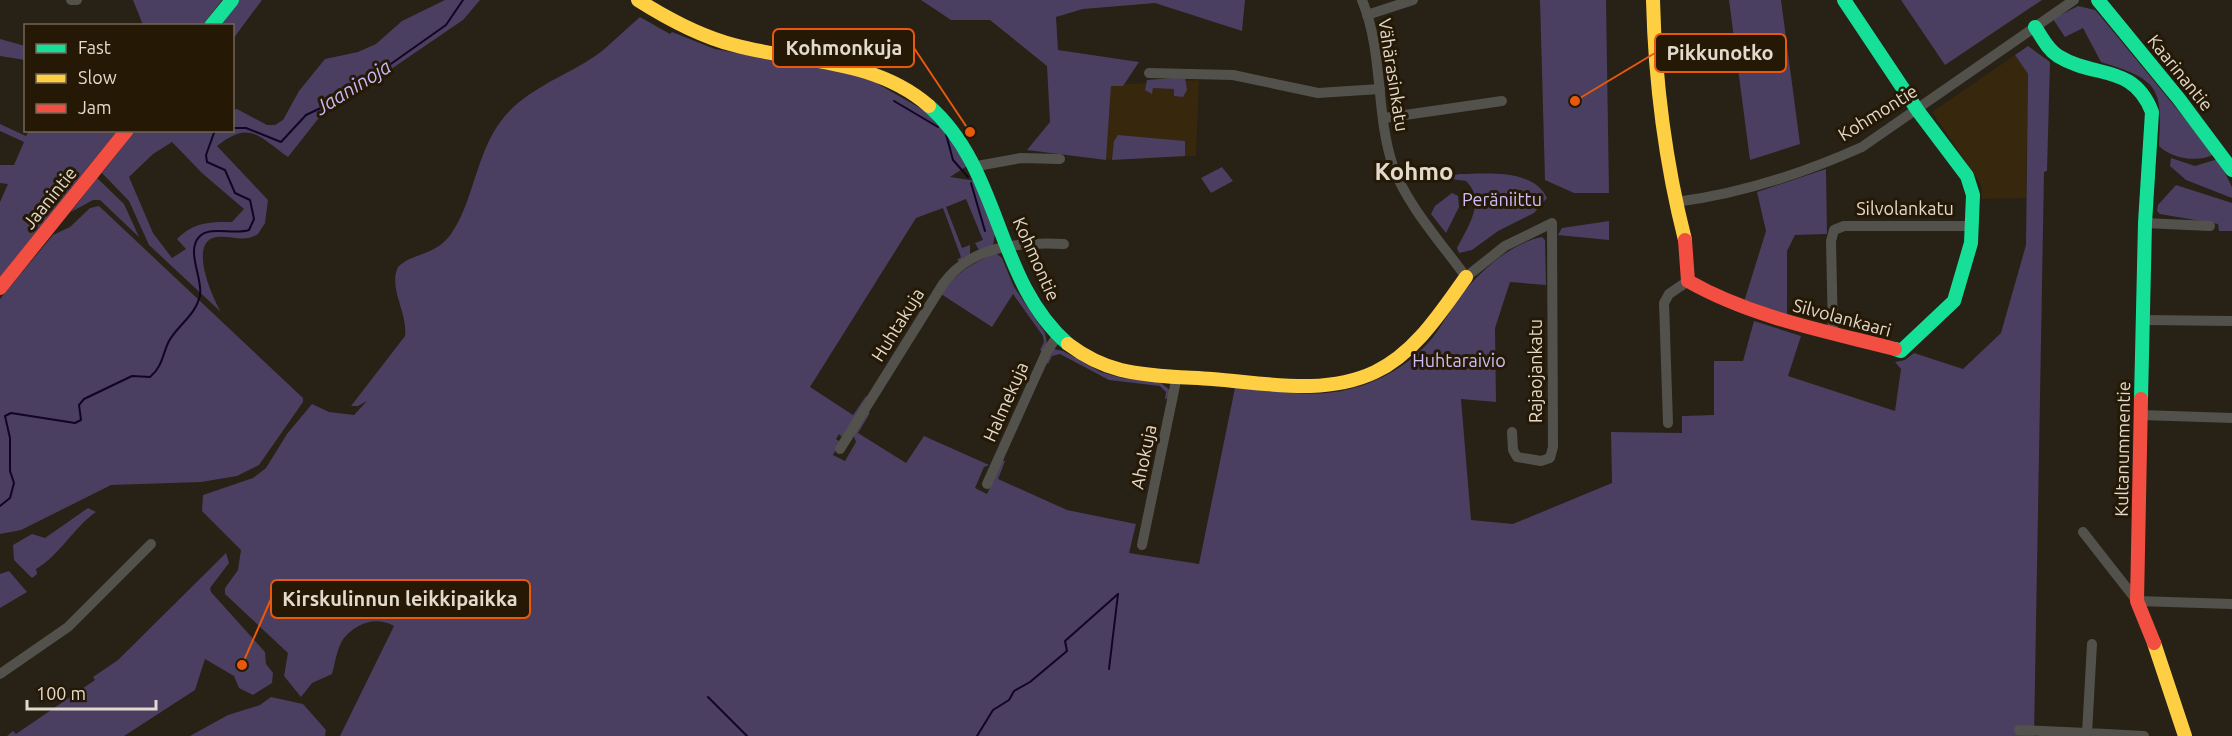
<svg xmlns="http://www.w3.org/2000/svg" width="2232" height="736" viewBox="0 0 2232 736" font-family="Ubuntu,sans-serif">
<rect width="100%" height="100%" fill="#272116"/>
<g fill="#36270d">
<polygon points="2015,55 2028,74 2026,198 1982,199 1982,186 1932,112"/>
<polygon points="1199,80 1196,156 1106,160 1111,85"/>
</g>
<g fill="#4a3f60" fill-rule="evenodd">
<polygon points="133,0 222,0 202,26 143,25"/>
<polygon points="239,0 262,0 233,39 232,26 219,26"/>
<path d="M 445,0 L 480,0 L 463,20 L 318,119 L 288,157 C 258,136 250,120 217,146 L 268,200 L 265,223 L 258,234 C 244,243 231,235 216,237 C 188,242 212,297 221,312 L 149,245 L 129,201 L 102,173 L 135,131 L 232,130 L 233,110 L 237,109 L 267,125 L 275,125 L 283,120 L 299,91 L 325,59 L 358,52 L 376,44 L 402,21 ZM 172,142 L 202,173 L 244,209 L 232,222 C 208,222 194,222 177,239 L 186,249 L 172,258 L 153,233 L 129,177 L 153,154 Z"/>
<polygon points="921,0 1245,0 1242,31 1155,3 1083,9 1056,17 1058,50 1139,62 1123,86 1111,86 1106,160 1027,150 1050,122 1047,66 990,20 951,20"/>
<polygon points="1540,0 1606,0 1609,193 1574,193 1545,180"/>
<polygon points="1729,0 1781,0 1800,144 1750,160"/>
<polygon points="1901,0 2042,0 1945,65"/>
<path d="M 2078,6 L 2095,10 L 2102,18 L 2214,154 C 2199,163 2172,159 2159,146 C 2163,86 2158,80 2101,62 L 2083,28 L 2065,37 L 2053,19 Z"/>
<path d="M 640,17 L 670,34 L 672,32 L 715,49 L 864,76 L 927,112 L 941,124 L 970,164 L 950,177 L 976,181 L 995,233 L 993,246 L 979,250 L 975,243 L 983,240 L 966,199 L 946,207 L 962,248 L 970,245 L 970,255 L 960,262 L 957,260 L 961,257 L 943,208 L 916,218 L 810,387 L 853,415 L 866,396 L 868,398 L 843,438 L 839,434 L 836,439 L 840,442 L 833,455 L 845,461 L 856,442 L 853,434 L 867,412 L 870,413 L 858,433 L 906,463 L 924,436 L 989,465 L 984,467 L 975,488 L 987,494 L 1002,460 L 1005,461 L 998,479 L 1067,510 L 1136,524 L 1129,553 L 1199,564 L 1235,388 C 1273,390 1312,399 1350,389 C 1379,382 1407,366 1428,343 C 1440,330 1448,313 1459,298 C 1478,273 1510,243 1542,237 L 1545,240 L 1546,285 L 1510,282 L 1495,328 L 1496,402 L 1461,399 L 1471,520 L 1513,524 L 1612,483 L 1611,432 L 1682,433 L 1682,416 L 1714,415 L 1714,361 L 1743,361 L 1754,321 L 1801,336 L 1788,376 L 1895,411 L 1901,369 L 1895,362 L 1905,360 L 1914,353 L 1963,369 L 2001,333 L 2026,245 L 2028,74 L 2015,55 L 2028,46 L 2050,62 L 2047,171 L 2044,172 L 2034,736 L 340,736 L 394,626 C 376,616 357,623 344,638 C 337,647 335,664 332,674 L 312,683 L 301,697 L 284,676 L 288,653 L 225,594 L 225,588 L 238,570 L 241,550 L 202,511 L 203,495 L 253,478 L 266,468 L 287,434 L 312,404 L 329,412 L 354,415 L 367,401 L 358,406 L 351,406 L 405,336 C 408,313 388,288 398,267 C 413,252 434,257 451,234 C 473,203 476,154 501,121 C 526,87 571,75 602,51 C 615,40 627,28 640,17 Z"/>
<polygon points="0,39 25,46 25,60 0,56"/>
<polygon points="1185,77 1187,90 1183,97 1174,96 1174,89 1153,88 1152,94 1145,90 1147,80"/>
<polygon points="0,124 26,136 29,131 117,131 0,277 0,202 8,184 0,183 0,165 14,165 24,142 0,131"/>
<polygon points="1118,135 1185,141 1185,156 1112,160 1114,141"/>
<polygon points="2171,158 2195,166 2218,159 2232,187 2232,198 2186,180 2170,166"/>
<polygon points="1222,167 1233,181 1211,193 1201,178"/>
<polygon points="1826,169 1827,234 1795,235 1787,251 1787,316 1744,302 1766,231 1757,192"/>
<path d="M 1460,174 C 1485,174 1533,168 1547,198 L 1534,213 L 1498,231 L 1472,250 L 1459,253 L 1457,248 C 1467,228 1487,201 1466,181 L 1451,179 L 1443,181 L 1442,177 Z"/>
<polygon points="97,178 124,204 139,237 100,200 93,200 71,212"/>
<polygon points="2176,185 2232,203 2232,231 2219,231 2218,224 2160,214 2157,211 2158,205"/>
<polygon points="1452,193 1458,196 1459,207 1446,233 1431,214 1435,206"/>
<polygon points="99,206 303,398 303,402 259,465 237,476 201,482 111,485 21,530 0,534 0,299 53,235 70,227 90,208"/>
<polygon points="1609,221 1609,240 1558,235 1562,228"/>
<path d="M 996,253 L 1002,258 L 1014,287 L 1045,333 L 1047,344 L 1043,352 L 1040,350 L 1044,342 L 1043,336 L 1013,294 L 992,327 L 941,294 C 955,273 974,262 996,253 Z"/>
<polygon points="1054,349 1063,351 1101,372 1122,378 1160,382 1171,391 1170,398 1165,399 1166,392 1160,386 1109,380 1060,354 1052,356 1048,364 1046,362"/>
<path d="M 88,508 L 96,512 C 73,528 60,555 36,569 L 37,574 L 32,578 L 14,560 L 13,545 L 32,534 L 45,538 Z"/>
<polygon points="226,553 229,563 210,588 211,592 265,652 266,664 273,673 272,683 253,695 239,688 234,676 205,659 195,690 124,736 7,736 13,731 16,734 95,680 93,677 118,660"/>
<polygon points="9,571 27,592 0,608 0,574"/>
<polygon points="271,697 303,704 326,730 325,736 190,736 228,715 260,705"/>
</g>
<g fill="none" stroke-linecap="round" stroke-linejoin="round">
<g stroke="#120425" stroke-width="2">
<polyline points="894,101 938,127"/>
<polyline points="232,128 246,128 281,142 306,115 344,97 446,25 463,0"/>
<polyline points="946,134 953,160 968,177"/>
<polyline points="971,183 985,231"/>
<path d="M 0,506 L 10,498 L 14,483 L 10,471 L 10,438 L 5,416 L 11,413 L 75,423 L 81,420 L 79,405 L 84,399 L 132,376 L 150,377 C 163,366 162,355 169,341 C 178,325 196,315 200,295 C 203,278 185,250 200,236 C 210,226 235,235 249,230 L 254,219 L 250,200 L 235,193 L 225,170 L 207,162 L 206,155 L 215,130"/>
<polyline points="1109,669 1118,594"/>
<polyline points="708,697 747,736"/>
<polyline points="977,736 993,710 1009,700 1014,691 1030,682 1067,651 1065,641 1118,594"/>
</g>
<g stroke="#53514c" stroke-width="10">
<polyline points="71,0 77,0"/>
<path d="M 1362,0 C 1384,53 1375,113 1393,166 C 1406,204 1443,245 1466,277 L 1505,246 L 1552,223 L 1553,447 L 1550,458 L 1541,461 L 1517,457 L 1513,450 L 1512,432"/>
<polyline points="1367,15 1413,0"/>
<polyline points="1149,73 1233,75 1318,93 1380,89"/>
<polyline points="1384,118 1502,101"/>
<polyline points="977,166 1021,158 1060,159"/>
<path d="M 1676,202 C 1739,194 1804,173 1862,147 L 2074,0"/>
<polyline points="2145,223 2210,226"/>
<polyline points="2144,320 2232,321"/>
<polyline points="1833,334 1831,241 1834,230 1844,226 1973,226"/>
<polyline points="2141,415 2232,418"/>
<polyline points="1668,423 1664,303 1669,294 1688,281"/>
<path d="M 840,449 L 943,284 C 971,245 1020,242 1064,244"/>
<polyline points="987,484 1046,353 1058,335"/>
<polyline points="2083,532 2137,601 2232,604"/>
<polyline points="1142,545 1177,376"/>
<polyline points="2092,644 2087,733 2144,736"/>
<polyline points="0,674 68,627 151,544"/>
<polyline points="2019,730 2087,733 2086,736"/>
</g>
<g stroke="#16e098" stroke-width="14">
<polyline points="1844,0 1918,111 1967,176 1973,195 1971,243 1954,301 1901,351 1895,349"/>
<polyline points="2098,0 2179,99 2232,170"/>
<polyline points="211,26 232,0"/>
<path d="M 2035,27 C 2042,37 2047,49 2058,56 C 2095,79 2133,63 2152,112 L 2145,223 L 2141,399"/>
<path d="M 929,106 C 1002,170 995,281 1068,344"/>
</g>
<g stroke="#ffcf43" stroke-width="14">
<path d="M 638,0 C 668,19 699,36 734,45 C 800,63 874,58 929,106"/>
<path d="M 1653,0 C 1655,81 1665,161 1685,240"/>
<path d="M 1068,344 C 1084,356 1101,365 1121,370 C 1151,377 1182,377 1212,379 C 1266,383 1324,396 1375,372 C 1415,353 1441,312 1466,277"/>
<polyline points="2154,643 2185,736"/>
</g>
<g stroke="#f24e42" stroke-width="14">
<path d="M 1685,240 L 1688,281 C 1751,317 1825,331 1895,349"/>
<polyline points="0,288 127,130"/>
<polyline points="2141,399 2137,601 2154,643"/>
</g>
</g>
<g text-anchor="middle" stroke-width="6" stroke-linejoin="round" paint-order="stroke">
<g font-size="18" fill="#e2dacd" stroke="#251905">
<text transform="translate(2180 73) rotate(51)" y="6">Kaarinantie</text>
<text transform="translate(1393 75) rotate(81)" y="6">Vähärasinkatu</text>
<text transform="translate(1878 113) rotate(-32)" y="6">Kohmontie</text>
<text transform="translate(50 198) rotate(-51)" y="6">Jaanintie</text>
<text x="1905" y="215">Silvolankatu</text>
<text transform="translate(1036 259) rotate(66)" y="6">Kohmontie</text>
<text transform="translate(1842 318) rotate(15)" y="6">Silvolankaari</text>
<text transform="translate(898 325) rotate(-58)" y="6">Huhtakuja</text>
<text transform="translate(1536 371) rotate(-90)" y="6">Rajaojankatu</text>
<text transform="translate(1006 402) rotate(-66)" y="6">Halmekuja</text>
<text transform="translate(2123 449) rotate(-89)" y="6">Kultanummentie</text>
<text transform="translate(1144 457) rotate(-78)" y="6">Ahokuja</text>
</g>
<g font-size="18" fill="#cebdfa" stroke="#251905">
<text x="1502" y="206">Peräniittu</text>
<text x="1459" y="367">Huhtaraivio</text>
</g>
<g font-size="20" font-style="italic" fill="#c9b8f5" stroke="#251905">
<text transform="translate(353 87) rotate(-32)" y="7">Jaaninoja</text>
</g>
<g font-size="24" font-weight="bold" fill="#e2dacd" stroke="#251905">
<text x="1414" y="180">Kohmo</text>
</g>
</g>
<path fill="none" stroke="#e8590c" stroke-width="2" d="M970 132L914 48M1575 101L1655 53M242 665L271 599"/>
<g fill="#e8590c" stroke="#251905" stroke-width="2">
<circle cx="970" cy="132" r="6"/>
<circle cx="1575" cy="101" r="6"/>
<circle cx="242" cy="665" r="6"/>
</g>
<g fill="#251905" stroke="#e8590c" stroke-width="2">
<rect x="773" y="29" width="141" height="38" rx="6"/>
<rect x="1655" y="34" width="131" height="38" rx="6"/>
<rect x="271" y="580" width="259" height="38" rx="6"/>
</g>
<g font-size="20" text-anchor="middle" font-weight="bold" fill="#e2dacd">
<text x="844" y="55">Kohmonkuja</text>
<text x="1720" y="60">Pikkunotko</text>
<text x="400" y="606">Kirskulinnun leikkipaikka</text>
</g>
<rect x="24" y="24" width="210" height="108" fill="#251905" stroke="#716655" stroke-width="1.5"/>
<rect x="36" y="44" width="30" height="9" fill="#16e098" stroke="#716655" stroke-width="1.5"/>
<text x="78" y="54" font-size="18" fill="#e2dacd">Fast</text>
<rect x="36" y="74" width="30" height="9" fill="#ffcf43" stroke="#716655" stroke-width="1.5"/>
<text x="78" y="84" font-size="18" fill="#e2dacd">Slow</text>
<rect x="36" y="104" width="30" height="9" fill="#f24e42" stroke="#716655" stroke-width="1.5"/>
<text x="78" y="114" font-size="18" fill="#e2dacd">Jam</text>
<path d="M27 700v9h129v-9" fill="none" stroke="#e2dacd" stroke-width="3"/>
<text x="36" y="700" font-size="18" fill="#e2dacd" stroke="#251905" stroke-width="4.5" paint-order="stroke">100 m</text>
</svg>
